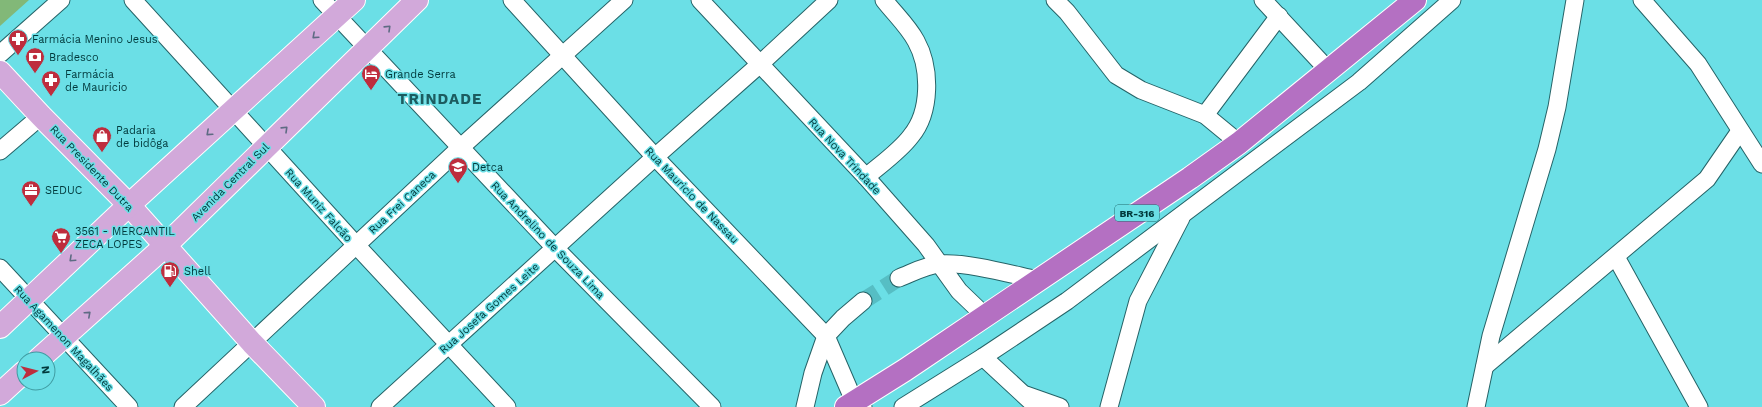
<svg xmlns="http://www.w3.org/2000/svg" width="1762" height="407" viewBox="0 0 1762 407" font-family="'Work Sans',sans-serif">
<rect width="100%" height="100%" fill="#6bdfe6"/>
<polygon fill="#82b878" points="0,0 29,0 0,26"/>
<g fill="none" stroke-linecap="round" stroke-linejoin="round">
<polyline stroke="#56bec4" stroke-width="17" stroke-dasharray="17 8" stroke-linecap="butt" points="863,301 899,278"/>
<defs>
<g id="minor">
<polyline points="133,0 356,245 507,407"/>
<polyline points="322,0 555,248 712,407"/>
<polyline points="512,0 655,157 826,336 854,401 863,407"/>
<polyline points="700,0 866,177 926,245 959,291 985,316"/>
<polyline points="1055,0 1067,12 1116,75 1141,90 1205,115 1239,143"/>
<polyline points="1263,0 1329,71"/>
<polyline points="1642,0 1698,64 1762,164"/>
<polyline points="0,54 61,0"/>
<polyline points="1205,115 1279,16"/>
<polyline points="0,151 41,116"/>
<path d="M 866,177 C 880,165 900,151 911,136 C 931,112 931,68 916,41 C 908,26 894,13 884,0"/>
<polyline points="1616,257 1699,407"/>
<polyline points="0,268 129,407"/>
<path d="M 899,278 C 912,273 926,265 940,264 C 968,262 1010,274 1038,280"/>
<polyline points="983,357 1037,407"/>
<polyline points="1485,366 1707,179 1740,131"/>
<polyline points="1026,395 1060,407"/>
<polyline points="183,407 460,148 624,0"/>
<polyline points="380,407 655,157 760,64 829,0"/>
<polyline points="805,407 813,373 826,336 843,318 863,301"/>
<polyline points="903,407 983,357 1067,301 1359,82 1452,0"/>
<polyline points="1109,407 1138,301 1181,218"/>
<polyline points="1476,407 1491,336 1547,149 1557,107 1575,0"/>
</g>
<g id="major">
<polyline points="0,72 41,116 129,205 252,343 314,407"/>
<polyline points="0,327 129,205 354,0"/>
<polyline points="39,359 165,246 417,0"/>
<polyline points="0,394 24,372"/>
</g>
<polyline id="highway" points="846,407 905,370 1190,178 1239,143 1415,0"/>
</defs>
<use href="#minor" stroke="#256367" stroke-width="19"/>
<use href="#major" stroke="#fff" stroke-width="24"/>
<use href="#highway" stroke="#fff" stroke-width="24"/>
<use href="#minor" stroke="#fff" stroke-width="17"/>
<use href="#major" stroke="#d2a9da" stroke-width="22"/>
<use href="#highway" stroke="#b470c2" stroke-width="22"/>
</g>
<defs><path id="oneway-chevron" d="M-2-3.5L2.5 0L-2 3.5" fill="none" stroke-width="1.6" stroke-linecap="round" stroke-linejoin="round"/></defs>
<g stroke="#5e6b83">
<use href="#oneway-chevron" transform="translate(388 28) rotate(-44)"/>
<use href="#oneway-chevron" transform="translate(315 36) rotate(138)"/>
<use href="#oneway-chevron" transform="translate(285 129) rotate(-44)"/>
<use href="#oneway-chevron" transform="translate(209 133) rotate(138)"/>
<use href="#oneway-chevron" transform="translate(72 259) rotate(137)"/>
<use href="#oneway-chevron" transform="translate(88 314) rotate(-42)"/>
</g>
<defs>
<symbol id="pharmacy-pin" viewBox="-11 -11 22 30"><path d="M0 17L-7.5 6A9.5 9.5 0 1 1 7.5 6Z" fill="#be2d3d" stroke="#6bdfe6"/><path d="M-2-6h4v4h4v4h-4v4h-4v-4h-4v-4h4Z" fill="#fff"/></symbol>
<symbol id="bank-pin" viewBox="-11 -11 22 30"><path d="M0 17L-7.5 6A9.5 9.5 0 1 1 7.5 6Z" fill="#be2d3d" stroke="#6bdfe6"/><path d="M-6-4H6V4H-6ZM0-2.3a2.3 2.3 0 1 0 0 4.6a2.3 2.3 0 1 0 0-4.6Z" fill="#fff"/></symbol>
<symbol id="hotel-pin" viewBox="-11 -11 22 30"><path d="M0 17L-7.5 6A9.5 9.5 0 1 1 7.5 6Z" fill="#be2d3d" stroke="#6bdfe6"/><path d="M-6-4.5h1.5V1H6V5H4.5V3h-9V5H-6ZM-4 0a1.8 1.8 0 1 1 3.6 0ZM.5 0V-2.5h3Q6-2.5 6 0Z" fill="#fff"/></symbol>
<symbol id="shop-pin" viewBox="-11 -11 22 30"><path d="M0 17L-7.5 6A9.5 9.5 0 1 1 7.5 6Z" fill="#be2d3d" stroke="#6bdfe6"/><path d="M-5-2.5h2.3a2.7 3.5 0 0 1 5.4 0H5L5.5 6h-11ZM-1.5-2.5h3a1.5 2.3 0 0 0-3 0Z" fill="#fff"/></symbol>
<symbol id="school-pin" viewBox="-11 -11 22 30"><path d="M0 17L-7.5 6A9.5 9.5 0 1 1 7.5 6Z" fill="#be2d3d" stroke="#6bdfe6"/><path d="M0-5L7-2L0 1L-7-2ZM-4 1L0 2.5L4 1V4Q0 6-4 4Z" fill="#fff"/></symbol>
<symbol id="office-pin" viewBox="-11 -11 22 30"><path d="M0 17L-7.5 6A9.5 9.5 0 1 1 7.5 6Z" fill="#be2d3d" stroke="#6bdfe6"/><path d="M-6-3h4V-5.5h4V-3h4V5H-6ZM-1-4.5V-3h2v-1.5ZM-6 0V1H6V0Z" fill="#fff"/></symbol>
<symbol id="supermarket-pin" viewBox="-11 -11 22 30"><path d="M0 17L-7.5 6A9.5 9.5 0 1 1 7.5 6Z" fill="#be2d3d" stroke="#6bdfe6"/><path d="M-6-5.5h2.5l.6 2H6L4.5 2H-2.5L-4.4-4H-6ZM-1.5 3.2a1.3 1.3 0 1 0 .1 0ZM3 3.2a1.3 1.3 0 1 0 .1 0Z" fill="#fff"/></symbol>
<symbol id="fuel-pin" viewBox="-11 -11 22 30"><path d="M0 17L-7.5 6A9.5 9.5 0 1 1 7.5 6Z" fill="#be2d3d" stroke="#6bdfe6"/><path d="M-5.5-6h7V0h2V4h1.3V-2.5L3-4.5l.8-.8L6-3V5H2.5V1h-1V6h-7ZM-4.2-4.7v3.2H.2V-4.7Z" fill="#fff"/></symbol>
</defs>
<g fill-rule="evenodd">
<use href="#pharmacy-pin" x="7" y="28" width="22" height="30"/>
<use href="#bank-pin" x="24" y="46" width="22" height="30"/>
<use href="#hotel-pin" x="360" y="63" width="22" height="30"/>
<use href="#pharmacy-pin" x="40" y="69" width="22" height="30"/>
<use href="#shop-pin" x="91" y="125" width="22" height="30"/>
<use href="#school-pin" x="447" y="156" width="22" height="30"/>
<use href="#office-pin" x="20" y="179" width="22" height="30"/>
<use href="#supermarket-pin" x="50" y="226" width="22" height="30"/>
<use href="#fuel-pin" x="159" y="260" width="22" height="30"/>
</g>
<g text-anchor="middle" stroke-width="3" stroke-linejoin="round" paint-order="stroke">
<rect fill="#6bdfe6" stroke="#206a6e" stroke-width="1" x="1115" y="205" width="44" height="16" rx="3"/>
<g font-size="10" font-weight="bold" fill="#00383b">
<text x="1137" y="217">BR-316</text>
</g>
<g font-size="11" fill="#00383b" stroke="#6bdfe6" text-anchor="start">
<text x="32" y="43">Farmácia Menino Jesus</text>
<text x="49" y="61">Bradesco</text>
<text x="65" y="78">Farmácia<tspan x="65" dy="13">de Mauricio</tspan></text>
<text x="385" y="78">Grande Serra</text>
<text x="116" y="134">Padaria<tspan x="116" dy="13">de bidôga</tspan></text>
<text x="472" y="171">Detca</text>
<text x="45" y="194">SEDUC</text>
<text x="75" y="235">3561 - MERCANTIL<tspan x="75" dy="13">ZECA LOPES</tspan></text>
<text x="184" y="275">Shell</text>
</g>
<g font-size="11" fill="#00383b" stroke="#6bdfe6">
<text transform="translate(845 156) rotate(47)" y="4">Rua Nova Trindade</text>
<text transform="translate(92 168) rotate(46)" y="4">Rua Presidente Dutra</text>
<text transform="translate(230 182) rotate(-45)" y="4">Avenida Central Sul</text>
<text transform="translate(692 195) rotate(46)" y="4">Rua Mauricio de Nassau</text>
<text transform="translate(402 202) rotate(-43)" y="4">Rua Frei Caneca</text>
<text transform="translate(319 205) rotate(48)" y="4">Rua Muniz Falcão</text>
<text transform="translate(548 240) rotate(46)" y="4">Rua Andrelino de Souza Lima</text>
<text transform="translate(489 308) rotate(-42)" y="4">Rua Josefa Gomes Leite</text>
<text transform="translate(64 338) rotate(47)" y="4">Rua Agamenon Magalhães</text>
</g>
<g font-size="15" font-weight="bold" letter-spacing="1" fill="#1c5c60" stroke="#6bdfe6">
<text x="440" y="104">TRINDADE</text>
</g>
</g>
<g transform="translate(36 371) rotate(83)"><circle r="19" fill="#6bdfe6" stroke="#409ca2"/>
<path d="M0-3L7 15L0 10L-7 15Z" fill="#be2d3d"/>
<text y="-6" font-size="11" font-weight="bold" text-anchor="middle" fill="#00383b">N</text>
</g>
</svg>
